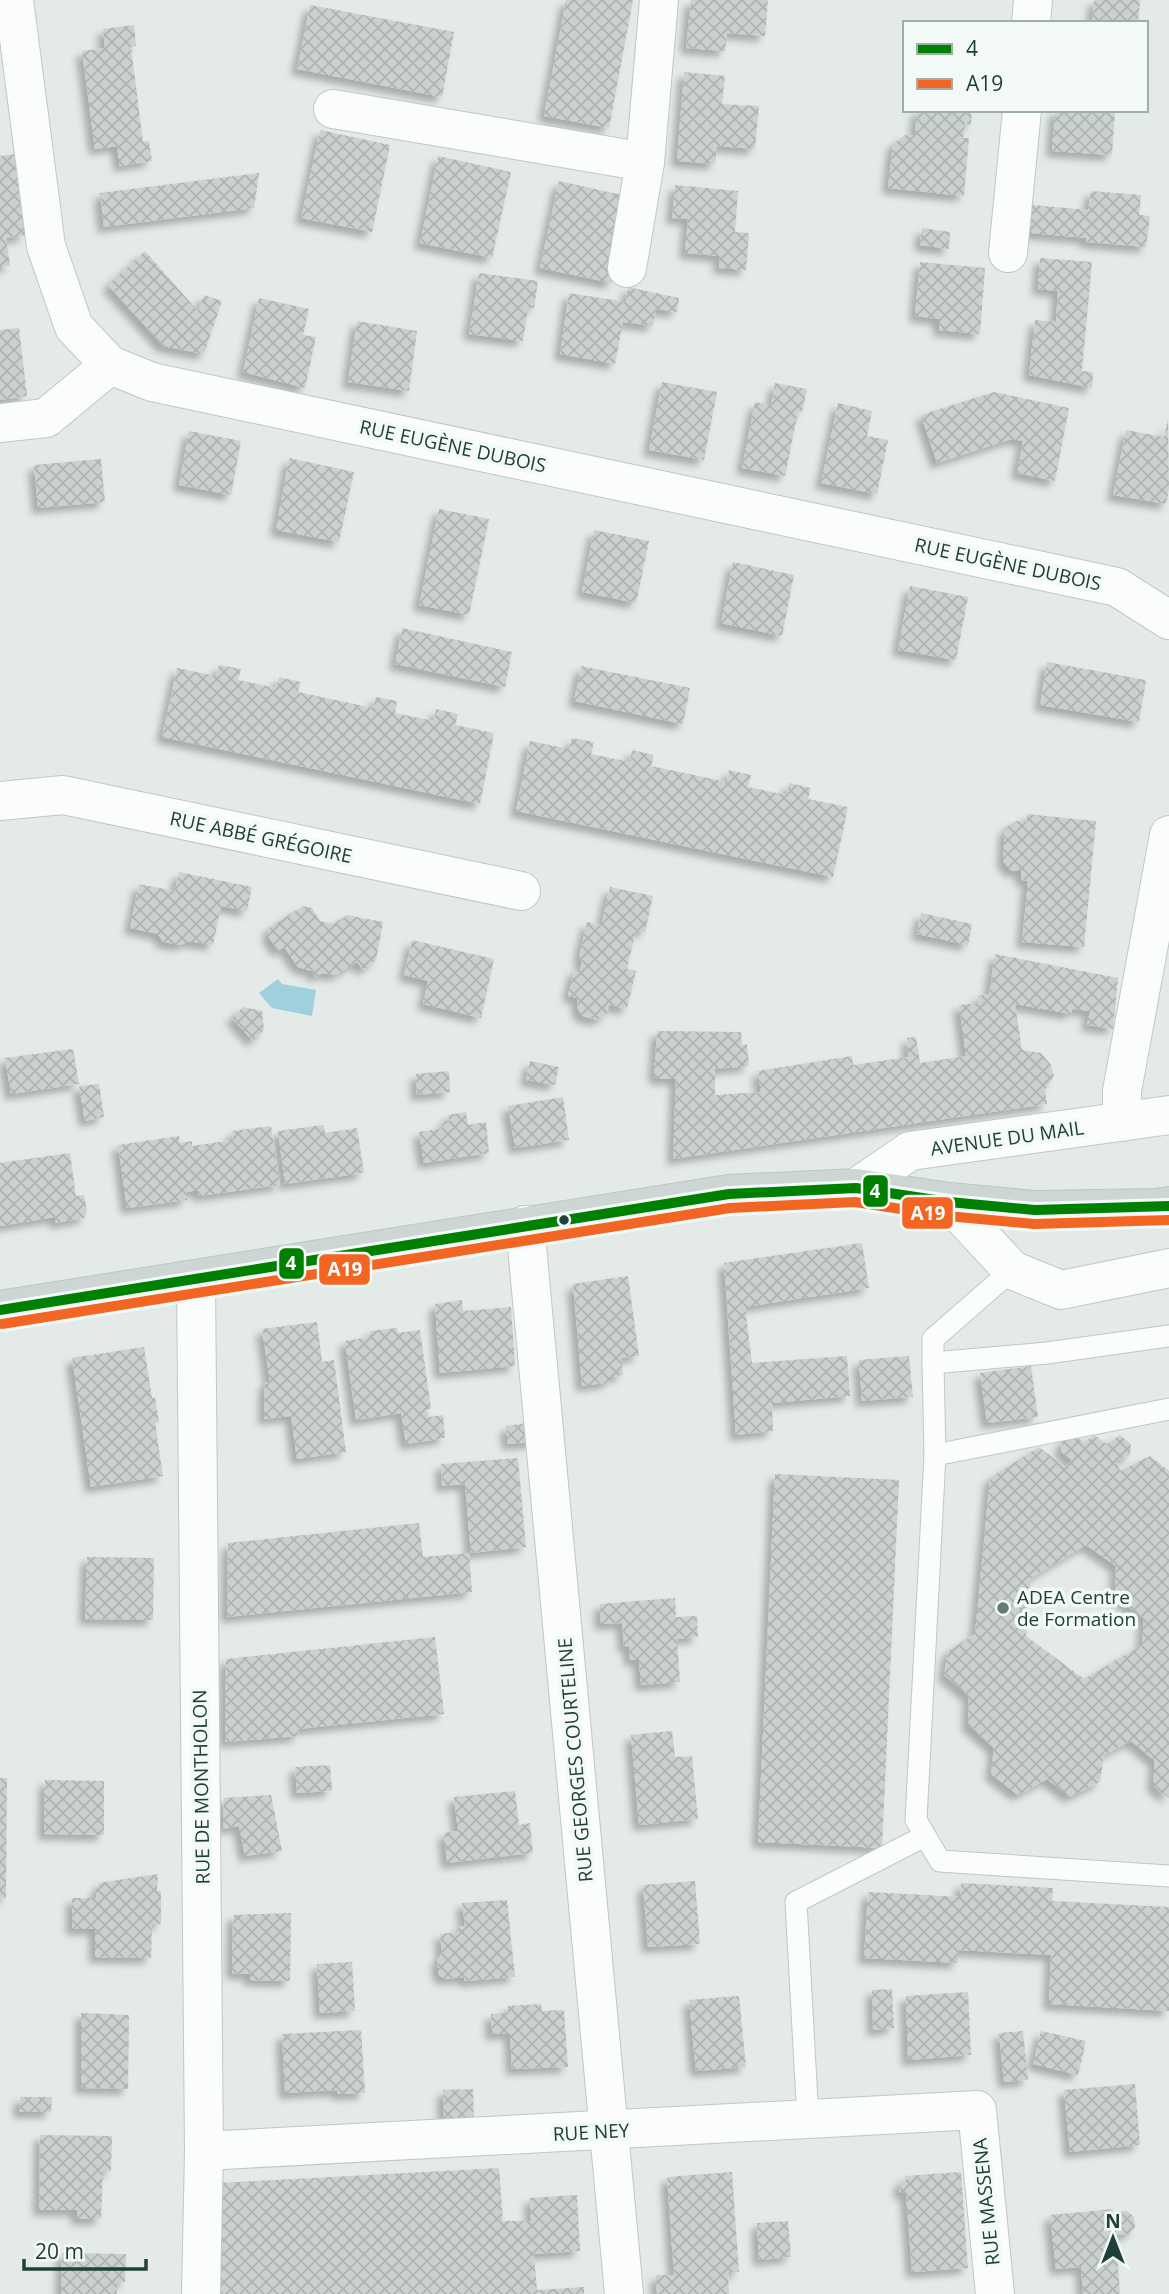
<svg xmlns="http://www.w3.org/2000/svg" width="1169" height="2294" viewBox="0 0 1169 2294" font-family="'Open Sans',sans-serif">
<defs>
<pattern id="building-cross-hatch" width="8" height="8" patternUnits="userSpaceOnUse" patternTransform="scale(1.75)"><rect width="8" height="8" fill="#cad1cf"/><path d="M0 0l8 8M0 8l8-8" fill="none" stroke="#adb4b2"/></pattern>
<filter id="shadow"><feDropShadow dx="-6" dy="6" stdDeviation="3.5" flood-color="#0004"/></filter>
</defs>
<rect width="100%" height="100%" fill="#e4eae8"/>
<polygon fill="#a0cfdd" points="278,979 282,984 316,990 312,1016 272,1008 259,993"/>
<g fill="url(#building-cross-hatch)" fill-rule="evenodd" filter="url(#shadow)">
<polygon points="566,0 633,0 609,128 544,116"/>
<polygon points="691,0 768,0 765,36 727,33 725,51 686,48"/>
<polygon points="1094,0 1140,0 1138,23 1092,23"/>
<polygon points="310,5 454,32 442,97 297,69"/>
<polygon points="134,25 136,46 131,47 143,142 149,141 152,161 120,166 117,146 95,149 82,51 105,48 103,29"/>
<polygon points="684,72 725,76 722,104 759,106 755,149 717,146 715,164 677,161"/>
<polygon points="917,110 972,110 971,125 965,124 963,138 969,138 964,196 888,188 893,144 905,135 915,136"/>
<polygon points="1055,110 1115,110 1112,155 1052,151"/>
<polygon points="320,130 390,145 372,232 301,218"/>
<polygon points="14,154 25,236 6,238 10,266 0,267 0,156"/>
<polygon points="438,156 511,172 492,258 420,243"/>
<polygon points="259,173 254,208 104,227 100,193"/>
<polygon points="559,181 631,197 612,283 540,268"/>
<polygon points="675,185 738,191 735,232 749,233 746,270 719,268 720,256 685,253 688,219 672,218"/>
<polygon points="1091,191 1141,195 1139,215 1150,216 1146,247 1086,242 1086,238 1020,232 1022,204 1088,210"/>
<polygon points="922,228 950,232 949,249 920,245"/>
<polygon points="145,251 198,311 204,295 222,301 204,354 163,346 108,285"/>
<polygon points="1040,258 1092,262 1082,371 1093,372 1092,388 1029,375 1035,320 1056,322 1058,291 1038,289"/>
<polygon points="920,262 985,268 980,334 939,330 939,319 915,316"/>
<polygon points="479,273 538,281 534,308 528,308 523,341 469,334"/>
<polygon points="628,287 679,298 677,312 656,309 653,326 623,322 615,364 560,354 569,293 626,302"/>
<polygon points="259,298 309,309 303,335 316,337 305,388 243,372"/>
<polygon points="357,321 417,331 409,391 348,382"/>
<polygon points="19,328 27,396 0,400 0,330"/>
<polygon points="662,382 717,392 704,460 649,450"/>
<polygon points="775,383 807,389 802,412 798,412 785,476 742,468 755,402 771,405"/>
<polygon points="994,392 1069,408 1055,481 1017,473 1023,441 1012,439 937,463 921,415"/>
<polygon points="838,403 872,411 867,436 888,440 877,494 821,483"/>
<polygon points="1168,418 1169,488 1166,504 1113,495 1126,430 1164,437"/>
<polygon points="189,431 241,441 231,495 179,485"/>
<polygon points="289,458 354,472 339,542 276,530"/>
<polygon points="101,459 105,502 38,508 34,465"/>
<polygon points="439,509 489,519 469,615 419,605"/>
<polygon points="594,530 649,541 636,603 582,592"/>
<polygon points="733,562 794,575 782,636 721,623"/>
<polygon points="910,586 968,597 956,660 898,650"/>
<polygon points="402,628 512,652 505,687 395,664"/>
<polygon points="1047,662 1146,680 1139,722 1040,705"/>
<polygon points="219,665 241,669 238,680 276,688 279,677 301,682 298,692 373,708 376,697 397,701 395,713 434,721 436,709 458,714 455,725 494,733 480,804 162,737 177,668 216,676"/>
<polygon points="581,666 690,688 683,724 574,701"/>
<polygon points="572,738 594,742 591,754 630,762 632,750 654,755 651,766 727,782 729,770 751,775 748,787 787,795 789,783 811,788 808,799 848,807 833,877 516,811 530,741 569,749"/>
<polygon points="1027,814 1096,821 1084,947 1022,942 1028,881 1021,880 1021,871 1011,871 1003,861 1005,829 1015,821 1027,822"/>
<polygon points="179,872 252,887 247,911 221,906 213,945 188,941 181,945 163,942 158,934 130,928 139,884 175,891"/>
<polygon points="610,887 653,896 645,932 636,930 627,969 636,971 627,1009 609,1005 607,1014 597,1020 582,1016 577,1007 578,998 568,996 574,969 580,970 582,960 579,958 587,922 604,926 605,924 602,922"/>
<polygon points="303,906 312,908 320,921 334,924 347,915 383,922 376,960 363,970 357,962 336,975 322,973 316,977 312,971 298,967 284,947 278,951 268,936 270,927"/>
<polygon points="921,913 972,924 968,945 917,934"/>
<polygon points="412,940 494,959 481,1018 423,1004 428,981 404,975"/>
<polygon points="995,954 1118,978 1113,1029 1087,1025 1090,1011 1072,1009 1071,1014 1015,1004 1022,1050 1041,1053 1051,1065 1054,1076 1045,1089 1047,1104 673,1159 676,1079 659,1079 654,1076 657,1031 741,1032 742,1045 747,1044 749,1066 715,1069 715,1095 761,1092 758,1071 852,1056 853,1065 909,1057 907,1038 916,1037 920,1063 966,1056 959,1005 979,1003 978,996 989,994"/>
<polygon points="243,1007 262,1011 264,1030 253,1041 232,1018"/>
<polygon points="73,1049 79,1084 11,1094 5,1058"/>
<polygon points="530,1061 559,1067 555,1085 526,1080"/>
<polygon points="449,1071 450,1092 417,1095 416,1074"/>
<polygon points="99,1084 104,1117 85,1121 79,1086"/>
<polygon points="563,1097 569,1140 515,1148 508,1106"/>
<polygon points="466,1112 468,1125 486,1122 489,1153 424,1163 419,1132 444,1128 443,1121 449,1121 448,1115"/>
<polygon points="324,1125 325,1133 357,1128 364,1173 285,1184 278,1131"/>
<polygon points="271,1126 280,1185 199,1196 198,1190 187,1192 187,1200 127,1208 118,1145 179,1136 180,1143 192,1141 192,1146 233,1140 232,1131"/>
<polygon points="70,1153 76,1196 84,1195 87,1211 84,1218 56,1223 55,1217 0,1226 0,1163"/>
<polygon points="862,1243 869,1288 745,1307 752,1363 847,1356 850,1396 772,1403 773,1431 736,1435 724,1263"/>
<polygon points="628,1276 639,1356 621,1358 623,1375 610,1377 610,1382 582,1386 573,1284"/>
<polygon points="462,1300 463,1311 511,1307 515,1366 440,1373 435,1304"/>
<polygon points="317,1322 322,1362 334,1360 346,1452 297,1459 291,1416 264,1419 265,1382 270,1382 262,1329"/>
<polygon points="397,1328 398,1333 420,1330 431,1408 427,1410 428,1417 443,1415 445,1438 406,1444 401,1413 356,1420 345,1341 370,1337 370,1331"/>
<polygon points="144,1347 152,1398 155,1398 159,1422 155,1423 163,1476 91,1487 72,1358"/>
<polygon points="909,1356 913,1397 862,1401 859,1360"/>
<polygon points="1031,1366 1038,1417 987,1423 980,1373"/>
<polygon points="534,1422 536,1442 508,1444 506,1426"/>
<path d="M 1074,1433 L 1084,1443 L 1094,1435 L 1107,1444 L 1120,1435 L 1131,1444 L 1130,1455 L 1116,1461 L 1120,1471 L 1150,1456 L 1169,1471 L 1169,1798 L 1153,1786 L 1155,1761 L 1131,1741 L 1104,1755 L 1100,1782 L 1070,1797 L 1047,1779 L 1018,1795 L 991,1774 L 994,1748 L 968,1725 L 969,1696 L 944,1675 L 948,1651 L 975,1634 L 990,1478 L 1039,1447 L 1065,1467 L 1072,1460 L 1061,1452 L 1062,1442 ZM 1086,1545 L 1116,1566 L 1115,1596 L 1144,1619 L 1142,1645 L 1084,1679 L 1026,1636 L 1031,1578 Z"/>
<polygon points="518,1458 526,1547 471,1553 465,1484 442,1486 441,1464"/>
<polygon points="775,1474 899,1480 882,1848 758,1842"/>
<polygon points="419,1523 423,1557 469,1553 472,1592 227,1617 228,1543"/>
<polygon points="87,1557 154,1558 153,1620 85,1619"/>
<polygon points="675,1598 676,1617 697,1616 698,1637 677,1639 680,1682 641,1685 639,1660 630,1660 629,1646 624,1647 622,1623 601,1624 600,1604"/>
<polygon points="435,1637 444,1714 298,1729 299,1736 225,1742 226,1659"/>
<polygon points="672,1731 675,1757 692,1756 698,1819 639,1825 631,1735"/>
<polygon points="330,1765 332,1791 297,1793 295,1767"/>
<polygon points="0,1778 7,1778 6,1898 0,1899"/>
<polygon points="45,1780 104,1781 104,1835 44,1834"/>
<polygon points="515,1791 519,1825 530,1823 533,1853 447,1863 444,1833 458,1831 454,1797"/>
<polygon points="271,1795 282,1851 245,1856 239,1826 223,1829 224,1798"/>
<polygon points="158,1874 157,1891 161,1891 161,1924 152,1924 151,1958 95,1957 95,1929 72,1929 72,1898 96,1898 96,1889 99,1889 99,1883"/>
<polygon points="695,1881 700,1944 648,1947 643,1885"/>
<polygon points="961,1883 1053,1888 1052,1901 1169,1907 1169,2011 1049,2004 1051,1955 959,1950 958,1963 864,1958 868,1892 960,1897"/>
<polygon points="507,1900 515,1977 464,1981 464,1977 445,1979 439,1975 437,1960 442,1953 440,1934 459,1932 458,1926 465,1926 462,1903"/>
<polygon points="291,1913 290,1981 250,1980 250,1974 232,1973 233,1915"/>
<polygon points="352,1962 355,2011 320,2013 317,1964"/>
<polygon points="892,1989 894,2028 873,2030 872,1990"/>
<polygon points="968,1992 971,2055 908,2060 906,1996"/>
<polygon points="739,1996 746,2067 696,2071 689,2000"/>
<polygon points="541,2004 542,2011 564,2010 568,2067 512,2069 510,2033 491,2034 491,2014 508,2013 508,2006"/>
<polygon points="81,2013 129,2015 128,2089 81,2088"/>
<polygon points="361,2030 365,2093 337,2094 337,2090 285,2093 282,2034"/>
<polygon points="1023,2031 1028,2080 1004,2082 999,2033"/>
<polygon points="1041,2031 1086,2041 1078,2075 1033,2064"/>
<polygon points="1135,2084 1140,2145 1070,2152 1064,2090"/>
<polygon points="473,2089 474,2120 444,2121 443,2090"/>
<polygon points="20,2097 52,2097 51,2112 19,2112"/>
<polygon points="40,2135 112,2136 111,2171 103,2171 101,2219 77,2219 77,2210 39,2210"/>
<polygon points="499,2168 503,2221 531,2221 530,2198 577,2195 580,2251 534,2254 537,2290 584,2287 584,2294 216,2294 218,2183"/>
<polygon points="732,2172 739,2272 728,2272 729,2294 657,2294 656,2275 674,2275 667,2177"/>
<polygon points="961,2172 968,2268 912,2272 906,2193 900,2193 899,2182 906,2181 905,2176"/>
<polygon points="1113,2209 1113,2212 1127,2211 1134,2217 1135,2227 1129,2234 1116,2235 1120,2294 1083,2294 1081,2267 1056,2269 1050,2215"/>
<polygon points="788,2221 791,2257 759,2260 757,2223"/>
<polygon points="62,2253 126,2254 125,2282 117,2282 117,2294 61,2294"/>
</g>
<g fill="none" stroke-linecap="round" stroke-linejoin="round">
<defs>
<g id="service">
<polyline points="1012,1270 933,1339 933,1363 1047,1353 1169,1336"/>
<polyline points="933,1363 935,1455"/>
<polyline points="1169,1409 935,1455 916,1820 940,1861 1169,1876"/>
<polyline points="808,2120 796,1902 925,1836"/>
</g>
<g id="minor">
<polyline points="14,0 46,246 74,327 110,365 152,382 1117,587 1169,620"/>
<polyline points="1031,23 1033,0"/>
<polyline points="333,109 645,162"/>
<polyline points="1008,253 1022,110"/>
<polyline points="627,268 645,162 659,0"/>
<polyline points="0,423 46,418 110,365"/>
<polyline points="0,801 63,795 521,891"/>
<polyline points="1122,1122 1122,1091 1169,835"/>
<polyline points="856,1188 910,1151 1169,1115"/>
<polyline points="949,1202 1012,1270 1061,1290 1169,1268"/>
<polyline points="525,1225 624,2294"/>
<polyline points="196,1281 204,2151 201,2294"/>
<polyline points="204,2151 977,2110 995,2294"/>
</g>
<polyline id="primary" points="0,1310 729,1194 856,1188 949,1202 1035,1210 1156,1208 1169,1206"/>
</defs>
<use href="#service" stroke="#c1c7c5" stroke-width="23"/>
<use href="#minor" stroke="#c1c7c5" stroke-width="40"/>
<use href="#primary" stroke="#bcc7c4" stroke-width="40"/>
<use href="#service" stroke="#fbfcfc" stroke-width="21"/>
<use href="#minor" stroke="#fbfcfc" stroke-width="38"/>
<use href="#primary" stroke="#cdd6d4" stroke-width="38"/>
<defs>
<polyline id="bus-1" points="0,1310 729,1194 856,1188 949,1202 1035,1210 1169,1206"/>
<polyline id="bus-2" points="2,1324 730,1208 855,1202 947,1216 1034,1224 1169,1220"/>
</defs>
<use href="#bus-1" stroke="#f2f9f6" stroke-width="16"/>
<use href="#bus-2" stroke="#f2f9f6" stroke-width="16"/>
<use href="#bus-1" stroke="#008000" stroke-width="10"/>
<use href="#bus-2" stroke="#f26522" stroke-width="10"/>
</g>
<circle fill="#1f4039" stroke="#f2f9f6" stroke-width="2.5" cx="564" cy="1220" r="6"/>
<circle fill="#647c76" stroke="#f2f9f6" stroke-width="2.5" cx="1003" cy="1608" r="7"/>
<g text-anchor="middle" stroke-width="7" stroke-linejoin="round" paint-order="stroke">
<g font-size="19" fill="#1f4039" stroke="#f2f9f6">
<text transform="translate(453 446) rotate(12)" y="7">RUE EUGÈNE DUBOIS</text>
<text transform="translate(1008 564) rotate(12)" y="7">RUE EUGÈNE DUBOIS</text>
<text transform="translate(261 837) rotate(12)" y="7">RUE ABBÉ GRÉGOIRE</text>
<text transform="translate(1007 1138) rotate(-8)" y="7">AVENUE DU MAIL</text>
<text transform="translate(575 1760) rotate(-95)" y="7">RUE GEORGES COURTELINE</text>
<text transform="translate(201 1787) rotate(-91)" y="7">RUE DE MONTHOLON</text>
<text transform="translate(591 2132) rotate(-3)" y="7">RUE NEY</text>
<text transform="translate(986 2202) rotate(-96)" y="7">RUE MASSENA</text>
</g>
<g font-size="19" fill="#1f4039" stroke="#f2f9f6" text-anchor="start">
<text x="1017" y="1604">ADEA Centre<tspan x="1017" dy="22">de Formation</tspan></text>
</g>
</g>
<g stroke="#f2f9f6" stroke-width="2.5">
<rect x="862" y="1174" width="27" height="34" rx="7" fill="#008000"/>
<rect x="901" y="1196" width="53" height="34" rx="7" fill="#f26522"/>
<rect x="278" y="1247" width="27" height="33" rx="7" fill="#008000"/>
<rect x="318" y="1253" width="53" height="33" rx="7" fill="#f26522"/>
</g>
<g font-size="19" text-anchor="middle" font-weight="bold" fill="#fff">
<text x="875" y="1198">4</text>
<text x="928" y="1220">A19</text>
<text x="291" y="1270">4</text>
<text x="345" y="1276">A19</text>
</g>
<rect x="903" y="21" width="245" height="91" fill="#f2f9f6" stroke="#9eafaa" stroke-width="2"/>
<rect x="917" y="44" width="35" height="10" fill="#008000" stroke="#9eafaa" stroke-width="2"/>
<text x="966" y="56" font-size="21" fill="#1f4039">4</text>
<rect x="917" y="79" width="35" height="10" fill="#f26522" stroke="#9eafaa" stroke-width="2"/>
<text x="966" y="91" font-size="21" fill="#1f4039">A19</text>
<g transform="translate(1113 2238)" stroke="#f2f9f6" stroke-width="5" paint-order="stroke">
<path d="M0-5L12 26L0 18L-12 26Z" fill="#1f4039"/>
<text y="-10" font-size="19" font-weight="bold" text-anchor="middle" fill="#1f4039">N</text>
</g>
<path d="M24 2259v10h122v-10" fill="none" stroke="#1f4039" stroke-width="3.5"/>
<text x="35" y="2259" font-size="21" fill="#1f4039" stroke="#f2f9f6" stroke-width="5" paint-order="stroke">20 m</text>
</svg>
